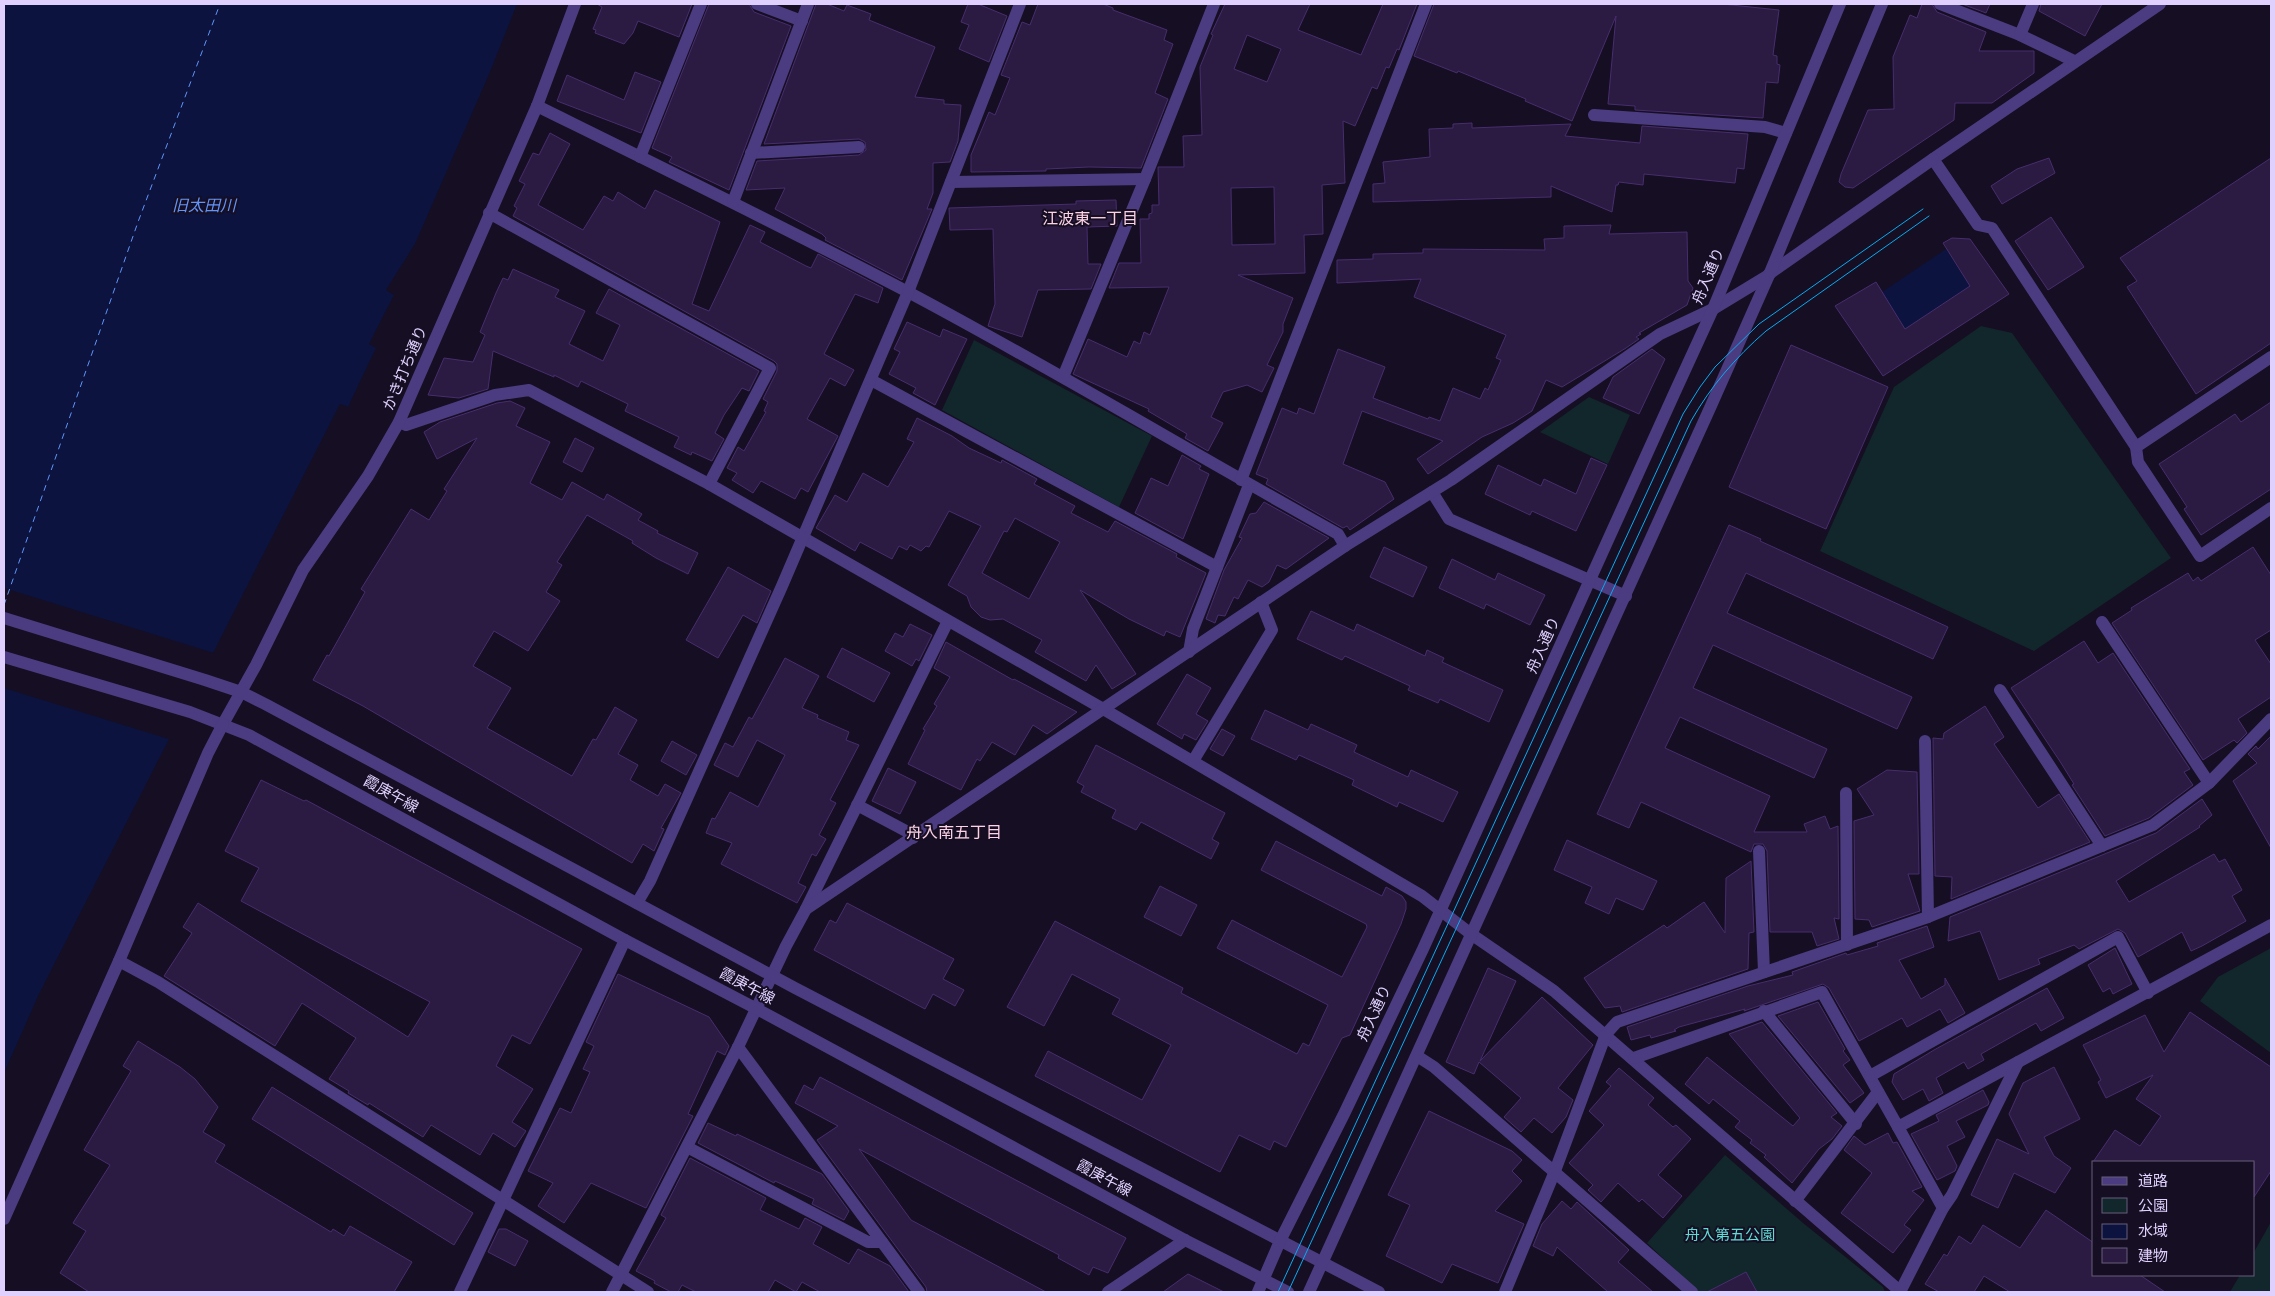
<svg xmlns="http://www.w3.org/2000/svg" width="2275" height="1296" viewBox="0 0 2275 1296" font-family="Jost,'Noto Sans JP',sans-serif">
<rect width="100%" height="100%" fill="#160e22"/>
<g fill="#11272c">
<polygon points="1981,326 2012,333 2171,558 2034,651 1820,551 1894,387"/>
<polygon points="974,340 1152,436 1119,507 942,410"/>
<polygon points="1589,397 1630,415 1608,464 1540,432"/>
<polygon points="2271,948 2271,1053 2200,1001 2218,977"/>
<polygon points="1725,1155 1803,1223 1883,1287 1885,1292 1699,1292 1647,1243"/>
<polygon points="2271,1222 2271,1292 2230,1292 2240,1275 2254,1275 2254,1252"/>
</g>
<g fill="#0b133e">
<polygon points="4,4 517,4 490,72 415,244 386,290 394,295 369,344 376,348 348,407 340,404 39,994 4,1073"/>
<polygon points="1946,249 1970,286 1905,329 1882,292"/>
</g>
<polygon fill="#160e22" points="4,588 217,654 172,740 4,688"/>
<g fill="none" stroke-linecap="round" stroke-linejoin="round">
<polyline stroke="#6194fb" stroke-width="1" stroke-dasharray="6 5" stroke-linecap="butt" points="4,605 138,222 220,4"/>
</g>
<g fill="#2b1b42" stroke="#472d6e" fill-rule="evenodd">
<polygon points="597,4 692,4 679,37 638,21 633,33 624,44 595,33 596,30 593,29 602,7"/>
<polygon points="709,4 749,4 754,12 791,26 729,190 669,162 672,157 652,148"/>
<polygon points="816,4 827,4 844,11 847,5 871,14 869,20 935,47 915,97 944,100 944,104 961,105 958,141 950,162 933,163 933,193 927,209 932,209 902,280 825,240 826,238 822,234 775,209 785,188 746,190 757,161 859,155 866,150 865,142 859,139 764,144"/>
<polygon points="968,4 978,4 1007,16 989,62 959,49 969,25 961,22"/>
<polygon points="1038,4 1103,4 1113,8 1113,10 1167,30 1164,40 1173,44 1155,93 1168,99 1141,168 1089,167 1046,169 1046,171 971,172 971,155 989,112 995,115 1010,78 1001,75 1022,22 1030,25"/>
<path d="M 1225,4 L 1310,4 L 1298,30 L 1361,55 L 1383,4 L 1417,4 L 1399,50 L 1397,49 L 1389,68 L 1386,67 L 1377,89 L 1372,87 L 1355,126 L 1343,121 L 1345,183 L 1322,185 L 1323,234 L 1304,235 L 1305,273 L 1238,275 L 1293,298 L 1283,324 L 1283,332 L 1267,365 L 1274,368 L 1262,392 L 1247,385 L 1223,392 L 1211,417 L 1223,423 L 1208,451 L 1185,438 L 1187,434 L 1148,411 L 1149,409 L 1073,374 L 1088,339 L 1127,357 L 1134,341 L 1140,344 L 1144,332 L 1150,335 L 1169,287 L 1109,288 L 1119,263 L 1141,263 L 1140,219 L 1149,219 L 1149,214 L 1152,213 L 1152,205 L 1159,205 L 1158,167 L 1184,167 L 1183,136 L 1202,135 L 1200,67 L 1213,35 L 1211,34 ZM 1247,35 L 1281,49 L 1267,82 L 1234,69 ZM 1274,187 L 1275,244 L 1232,245 L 1231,188 Z"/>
<polygon points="1434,4 1722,4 1779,10 1773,55 1777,56 1777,64 1780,65 1778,83 1766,82 1763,118 1635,110 1635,106 1608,104 1616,16 1572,121 1525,101 1526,99 1458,71 1457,73 1414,56"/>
<polygon points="1922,4 1932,4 1937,12 1986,32 1979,51 2034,51 2034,73 1992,103 1955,103 1954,120 1853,188 1845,187 1839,182 1841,174 1868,110 1894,109 1893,57 1910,15 1917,18"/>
<polygon points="1962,4 1990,4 1986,13"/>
<polygon points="2041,4 2102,4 2085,36 2039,11"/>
<polygon points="635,72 661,82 641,133 557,101 567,75 624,100"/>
<polygon points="1472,123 1472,128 1571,124 1565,136 1640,143 1642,126 1748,134 1744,169 1737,168 1735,183 1644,174 1643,185 1619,182 1618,185 1616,185 1612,212 1551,186 1551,197 1373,202 1373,184 1385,183 1383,162 1430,157 1429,129 1453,128 1453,124"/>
<polygon points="550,133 570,144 538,205 583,230 604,196 613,201 618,192 645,209 655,190 720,222 692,304 709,311 750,225 765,232 760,242 806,266 811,268 818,254 883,288 878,303 855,294 824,354 854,370 845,386 830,378 807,419 838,436 808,492 801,488 795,499 761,481 753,493 732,480 737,473 727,468 738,447 744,451 766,412 764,411 768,402 763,399 777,371 777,364 774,361 513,216 517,208 514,206 525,184 519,181 533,153 539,155"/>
<polygon points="2049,158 2055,173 2002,204 1991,186 2017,169"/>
<polygon points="2271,158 2271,343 2196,394 2127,287 2137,281 2120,258"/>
<polygon points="1116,200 1117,226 1087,227 1088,264 1101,264 1091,289 1038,290 1022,337 988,326 995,304 993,229 950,230 949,208 1076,204 1076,201"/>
<polygon points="2051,217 2084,267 2048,290 2015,241"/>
<polygon points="1611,225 1609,234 1687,232 1688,281 1693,288 1687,305 1639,333 1641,334 1636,337 1639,339 1626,348 1562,387 1546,380 1532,411 1513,423 1482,437 1428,474 1417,459 1443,441 1362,411 1343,464 1385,482 1394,499 1350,530 1347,526 1343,528 1266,484 1268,479 1256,474 1282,408 1297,414 1299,408 1314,414 1338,349 1385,367 1373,398 1428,419 1429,417 1440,421 1453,388 1480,399 1485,388 1488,390 1501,360 1496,358 1506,335 1414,297 1421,279 1337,283 1337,260 1373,259 1373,254 1423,253 1423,249 1545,250 1544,239 1564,238 1564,226"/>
<polygon points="1952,238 1970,239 2009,294 1883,376 1835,306 1876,282 1905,329 1970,286 1943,243"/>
<polygon points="513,269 559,290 555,297 585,311 569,344 603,361 620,325 596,313 609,289 759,371 749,391 742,388 724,415 715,433 724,439 712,461 692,452 691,455 674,447 679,437 625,411 628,404 581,381 578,387 554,375 554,377 493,351 488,389 459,398 428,395 444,358 473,362 485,335 480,332 496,293 503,278 508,280"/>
<polygon points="907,322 940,337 943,329 967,339 935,405 913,393 916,388 889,374 900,352 894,349"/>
<polygon points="1791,345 1888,387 1826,529 1729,487"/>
<polygon points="1652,349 1665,359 1639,414 1603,398 1613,377"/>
<polygon points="510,401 525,408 516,426 550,442 530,483 562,500 572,482 604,500 607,494 642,514 638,520 658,531 657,533 698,553 688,574 656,558 632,543 633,541 587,515 557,562 562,565 546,592 560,601 528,651 494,631 473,666 511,688 487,728 572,776 593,739 596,740 615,707 637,720 618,754 638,765 630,780 658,796 665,784 681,793 661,828 664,829 654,851 643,844 632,863 363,706 313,680 327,655 329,656 365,592 361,589 411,509 429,520 447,491 444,489 477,438 437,459 424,432 440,422 497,403"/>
<polygon points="2271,402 2271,489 2201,535 2184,509 2187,507 2159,464 2235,414 2241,422"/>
<path d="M 917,418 L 952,436 L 969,448 L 1001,463 L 1002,460 L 1037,479 L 1034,484 L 1075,506 L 1071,513 L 1108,532 L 1115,521 L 1177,554 L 1176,557 L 1206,573 L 1180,637 L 1166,631 L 1164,636 L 1129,619 L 1080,590 L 1136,674 L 1112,689 L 1096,665 L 1086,681 L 1035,652 L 1042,640 L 1003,619 L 990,620 L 981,617 L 971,607 L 967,596 L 948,585 L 981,526 L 949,511 L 929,547 L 926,546 L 921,551 L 910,545 L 907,550 L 899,546 L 892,559 L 860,542 L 855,551 L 816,528 L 835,495 L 847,502 L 863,473 L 888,487 L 914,442 L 907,439 ZM 1015,518 L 1060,542 L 1029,599 L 982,573 L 1004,531 L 1007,532 Z"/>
<polygon points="575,438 594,448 582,472 563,462"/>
<polygon points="1182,455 1201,466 1199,469 1209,474 1183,539 1135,513 1151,478 1168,486"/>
<polygon points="1591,458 1607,465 1576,531 1532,511 1530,515 1485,494 1498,465 1541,486 1544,479 1576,494"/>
<polygon points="1264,502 1329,538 1286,569 1277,565 1269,582 1262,587 1248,580 1238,599 1234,597 1225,616 1218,615 1215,623 1206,619 1224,570 1242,538 1239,537 1250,514 1256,513"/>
<polygon points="1729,525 1761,539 1760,541 1948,627 1933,659 1746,573 1727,613 1912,697 1897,729 1713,645 1693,688 1827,749 1814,778 1680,717 1665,748 1770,796 1754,832 1807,832 1804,824 1825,816 1830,829 1838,826 1839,919 1834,918 1839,939 1817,946 1812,932 1770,932 1767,851 1763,844 1754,844 1751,852 1641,802 1629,828 1597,814"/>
<polygon points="1384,547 1427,567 1413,597 1370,577"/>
<polygon points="2253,547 2271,575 2271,630 2255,640 2271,664 2271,697 2238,719 2247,733 2237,743 2234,740 2203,760 2112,623 2132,610 2131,608 2188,573 2193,581 2198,577 2201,581"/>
<polygon points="1452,559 1495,580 1498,573 1545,595 1530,625 1486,604 1484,609 1439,588"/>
<polygon points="728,567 771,591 757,623 743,615 718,658 686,640"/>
<polygon points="1311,611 1354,631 1357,624 1425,656 1427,650 1444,658 1442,662 1503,690 1489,722 1440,699 1438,703 1408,690 1410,686 1345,656 1342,660 1297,639"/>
<polygon points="910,624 932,635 919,661 916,659 912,666 885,651 895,633 903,637"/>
<polygon points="2084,641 2098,663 2113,653 2190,769 2184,772 2193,785 2149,818 2105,836 2072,785 2074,784 2061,763 2011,688"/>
<polygon points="946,642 1013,680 1014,679 1077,712 1047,734 1033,725 1015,755 992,742 980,761 977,759 961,790 908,764 925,730 923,729 937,706 934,704 950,677 934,668"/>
<polygon points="842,648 890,673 874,702 827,677"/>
<polygon points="785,658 819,676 802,708 818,715 817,718 849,732 846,740 859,745 830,800 836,803 819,835 826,839 816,856 812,854 798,883 806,887 797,903 721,864 732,843 706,833 712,818 715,819 730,792 758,807 785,755 757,740 738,777 714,765 725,743 733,747 749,717 752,719"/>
<polygon points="1187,674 1211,688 1196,714 1208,721 1196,740 1184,734 1182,739 1157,724"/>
<polygon points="1985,706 2004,737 1994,744 2038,808 2059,794 2090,842 1951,899 1952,877 1935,876 1933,738 1943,739 1944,733"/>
<polygon points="1265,710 1308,730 1311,724 1357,745 1354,752 1408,777 1411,770 1458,792 1443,822 1399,802 1397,807 1352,785 1354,780 1299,755 1296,760 1251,739"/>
<polygon points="1222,729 1235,736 1223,756 1210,749"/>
<polygon points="2271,736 2271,848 2233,781 2257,763 2248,754 2256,746 2258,749"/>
<polygon points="672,741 697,755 686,775 661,761"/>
<polygon points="1096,745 1225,813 1212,839 1219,843 1211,859 1141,822 1136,830 1112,818 1116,810 1081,792 1084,786 1077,782"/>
<polygon points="888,768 916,782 900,814 872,801"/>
<polygon points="1887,770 1917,772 1919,874 1908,874 1920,911 1872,927 1869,920 1855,919 1854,821 1874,815 1857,789"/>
<polygon points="261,780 304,801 306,800 582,949 530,1044 512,1035 496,1066 533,1089 512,1122 526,1131 515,1147 493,1133 480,1155 431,1125 423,1137 369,1103 368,1105 348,1093 349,1091 329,1079 356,1038 302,1003 275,1046 164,976 192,933 183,927 198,903 408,1037 430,1002 241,901 259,868 225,851"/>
<polygon points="2202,799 2212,815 2199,826 2200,827 2116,881 2129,902 2214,854 2219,862 2225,859 2242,890 2232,896 2246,921 2202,946 2191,951 2182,932 2138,957 2125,933 2118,929 2079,949 2074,945 2038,959 2040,964 1999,980 1980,931 1948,941 1950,917 2156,833"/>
<polygon points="1567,840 1657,881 1643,910 1616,898 1609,914 1585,903 1592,887 1554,870"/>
<polygon points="1276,841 1382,896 1386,887 1402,896 1406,902 1406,909 1401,924 1350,1035 1342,1038 1286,1147 1274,1141 1270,1150 1239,1135 1220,1172 1035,1076 1048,1051 1142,1100 1171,1045 1112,1014 1120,999 1072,974 1044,1026 1007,1007 1055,921 1183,988 1181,993 1297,1054 1303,1043 1309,1046 1328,1005 1217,948 1232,920 1342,977 1367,927 1366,924 1261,870"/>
<polygon points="1751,861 1754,932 1749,933 1748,969 1622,1012 1620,1006 1605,1008 1584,978 1664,925 1667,928 1704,902 1725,933 1726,878"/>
<polygon points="1160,886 1197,905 1181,936 1144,917"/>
<polygon points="847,903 954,959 943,979 964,990 955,1006 933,994 925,1009 814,950 830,920 836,923"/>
<polygon points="1927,926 1934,947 1899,960 1921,999 1945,985 1945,978 1965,1013 1948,1023 1940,1009 1907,1027 1902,1018 1859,1041 1829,988 1823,984 1744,1011 1745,1009 1679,1027 1674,1030 1676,1031 1651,1038 1650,1035 1631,1040 1627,1027 1748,986 1793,975 1792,972 1846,953 1847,955 1878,946 1877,943"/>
<polygon points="2115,948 2132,984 2113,994 2110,988 2103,992 2088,965"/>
<polygon points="1488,968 1516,981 1480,1061 1542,997 1593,1045 1558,1088 1573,1100 1566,1117 1552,1133 1534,1118 1521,1132 1504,1117 1521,1098 1479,1062 1474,1074 1446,1062"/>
<polygon points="618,974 709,1017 729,1046 725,1055 717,1051 688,1114 693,1116 646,1208 591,1183 564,1223 538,1206 553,1183 528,1171 560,1108 571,1113 590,1072 583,1069 594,1046 586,1042"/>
<polygon points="2047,988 2064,1018 2041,1031 2036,1023 1981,1054 1984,1060 1968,1069 1964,1062 1936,1078 1943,1093 1929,1101 1923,1089 1903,1100 1892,1082 1894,1074 1934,1050"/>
<polygon points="1818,1002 1845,1049 1843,1051 1850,1060 1843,1065 1864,1093 1850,1103 1778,1016"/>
<polygon points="2190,1012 2271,1067 2271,1171 2254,1197 2254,1162 2093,1162 2115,1130 2140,1146 2161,1116 2136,1099 2153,1075 2106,1098 2098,1082 2101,1080 2083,1045 2145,1015 2164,1052"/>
<polygon points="1762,1022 1837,1113 1831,1117 1842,1126 1832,1139 1819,1149 1792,1183 1764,1157 1766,1155 1750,1143 1752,1140 1735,1127 1740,1121 1713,1099 1709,1104 1685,1084 1707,1057 1793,1126 1800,1118 1729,1034"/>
<polygon points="138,1041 180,1067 195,1079 218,1107 203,1132 225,1145 215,1162 331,1232 333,1229 344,1236 350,1226 412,1262 394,1292 89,1292 60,1273 86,1231 73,1223 110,1165 84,1150 131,1071 123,1066"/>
<polygon points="2054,1067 2080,1119 2044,1137 2054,1156 2071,1168 2055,1193 2014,1173 1998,1208 1971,1195 1997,1139 2029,1154 2009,1114 2023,1083"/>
<polygon points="1619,1068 1654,1098 1648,1105 1673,1127 1676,1125 1691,1139 1658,1175 1682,1196 1663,1218 1642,1199 1639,1202 1618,1183 1601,1202 1588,1190 1593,1185 1569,1163 1604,1125 1589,1111 1611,1086 1606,1082"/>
<polygon points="820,1077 1126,1238 1108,1273 1093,1267 1089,1275 1058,1258 1059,1255 859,1149 911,1220 1046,1292 927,1292 926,1287 817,1140 838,1126 795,1103 804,1085 813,1090"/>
<polygon points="272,1087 473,1213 454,1245 252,1119"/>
<polygon points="1983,1090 1989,1102 1988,1105 1956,1121 1965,1137 1947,1146 1957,1166 1955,1171 1937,1180 1911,1134 1939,1121 1936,1115"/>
<polygon points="1429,1111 1512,1151 1522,1160 1512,1171 1522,1181 1495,1211 1524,1224 1498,1283 1452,1264 1442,1283 1386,1256 1410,1205 1388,1195"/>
<polygon points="708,1123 736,1136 737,1134 822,1174 849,1211 844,1220 812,1204 814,1199 775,1181 774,1183 698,1143"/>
<polygon points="1888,1133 1893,1143 1897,1142 1922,1187 1912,1191 1924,1200 1904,1225 1911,1230 1893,1253 1841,1213 1872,1173 1844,1150 1854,1136 1865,1145"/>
<polygon points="690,1158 766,1198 760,1210 799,1229 805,1218 822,1227 813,1244 849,1264 858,1249 890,1266 909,1292 820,1292 802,1282 796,1292 775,1280 768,1292 696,1292 682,1285 678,1292 671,1292 654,1283 655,1281 636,1271 666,1218 661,1215"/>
<polygon points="1562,1201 1571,1209 1577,1202 1629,1250 1618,1262 1653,1292 1608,1292 1557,1247 1553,1256 1533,1246 1542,1224"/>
<polygon points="2046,1210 2094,1243 2094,1275 2140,1275 2165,1292 2010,1292 1984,1276 1974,1292 1939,1292 1925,1284 1944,1254 1947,1256 1959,1236 1971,1244 1983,1225 2020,1248"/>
<polygon points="499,1229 506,1229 528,1241 515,1266 488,1252"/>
<polygon points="1746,1272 1757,1292 1707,1292"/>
<polygon points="1188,1274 1224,1292 1163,1292"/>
</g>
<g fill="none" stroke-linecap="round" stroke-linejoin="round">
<g stroke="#4b3b80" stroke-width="12">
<polyline points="757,4 802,21"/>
<polyline points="1940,4 2020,35 2074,61"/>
<polyline points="2160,4 1933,159 1978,225 1992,228 2136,447 2138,462 2200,556 2271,508"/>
<polyline points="2020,35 2033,4"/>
<path d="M 537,106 C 661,167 786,228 908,292 C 1053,369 1194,454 1338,534 L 1345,546"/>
<polyline points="1594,115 1765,127 1786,133"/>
<polyline points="751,153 859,147"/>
<polyline points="640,157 701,4"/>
<polyline points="951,182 1145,179"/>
<polyline points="733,202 808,4"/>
<polyline points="489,213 770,368 709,484"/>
<polyline points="1063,377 1145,179 1214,4"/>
<polyline points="871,380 1217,567"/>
<polyline points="399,422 406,425 495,395 529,390 709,484 1105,710 1422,896 1471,934 1554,991 1901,1292"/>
<polyline points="2136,447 2271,357"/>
<polyline points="1241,480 1426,4"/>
<polyline points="1432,492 1449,519 1626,596"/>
<polyline points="2102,622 2209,783"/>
<polyline points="1189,652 1193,629 1249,485"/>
<polyline points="2000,690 2102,846"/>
<polyline points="223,724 256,665 303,570 368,476 399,422 537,106 575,4"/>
<polyline points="1925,741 1928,917"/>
<polyline points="1193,761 1272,630 1261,602"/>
<polyline points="1846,793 1847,945"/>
<polyline points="857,805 906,831 913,838"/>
<polyline points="1759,851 1764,972"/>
<polyline points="637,903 650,881 782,586 908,292 1020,4"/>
<polyline points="806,909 948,621"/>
<polyline points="119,961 158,982 648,1292"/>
<polyline points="1764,1011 1856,1124"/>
<polyline points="738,1047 919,1292"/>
<polyline points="1417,1056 1434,1067 1692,1292"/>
<polyline points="1634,1058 1822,992 1898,1127 2271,925"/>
<polyline points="1870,1076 2118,937 2148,993"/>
<polyline points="1898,1127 1943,1208 1900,1292"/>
<polyline points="687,1147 868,1242 882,1242"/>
<polyline points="1795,1201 1878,1092"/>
<polyline points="1943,1208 1952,1195 2018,1062"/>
<polyline points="460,1292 625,940"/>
<polyline points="612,1292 738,1047 786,946 806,909 1345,546 1451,480 1660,334 1713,309 1769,275"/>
<polyline points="1108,1292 1185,1240"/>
<polyline points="1505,1292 1555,1171 1606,1034 1617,1022 1928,917 2153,825 2209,783 2271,719"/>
</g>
<g stroke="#4b3b80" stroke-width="12">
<polyline points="1769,274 1933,159"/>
<polyline points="4,618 205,680 241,692 265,704 795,988 1379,1292"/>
<polyline points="4,657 190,712 249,735 625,940 757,1009 1185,1240 1288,1292"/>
<polyline points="4,1219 119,961 208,753 223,724"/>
<polyline points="1258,1292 1280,1241 1344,1114 1423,949 1674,394 1713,309 1840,4"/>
<polyline points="1309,1292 1710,408 1769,275 1882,4"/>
</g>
<g stroke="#07abf3" stroke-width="1">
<polyline points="1278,1292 1683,414 1700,387 1715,367 1759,324 1923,209"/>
<path d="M 1288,1292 L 1691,421 C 1711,386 1735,358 1766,331 L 1929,216"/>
</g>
</g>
<g text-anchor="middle" stroke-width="4" stroke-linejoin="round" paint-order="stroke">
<g font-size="15" fill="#dfd0fe" stroke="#160e22">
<text transform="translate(1708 276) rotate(-67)" y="5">舟入通り</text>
<text transform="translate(405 368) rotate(-67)" y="5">かき打ち通り</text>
<text transform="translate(1543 645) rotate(-66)" y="5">舟入通り</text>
<text transform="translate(391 794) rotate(29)" y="5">霞庚午線</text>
<text transform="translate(747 986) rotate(28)" y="5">霞庚午線</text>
<text transform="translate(1374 1013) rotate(-65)" y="5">舟入通り</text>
<text transform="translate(1104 1178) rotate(28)" y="5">霞庚午線</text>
</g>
<g font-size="15" fill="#5edcd6" stroke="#160e22">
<text x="1730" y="1240">舟入第五公園</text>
</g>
<g font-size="16" font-style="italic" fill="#6194fb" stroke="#160e22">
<text x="204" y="211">旧太田川</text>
</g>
<g font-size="16" fill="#fed2e5" stroke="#160e22">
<text x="1090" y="224">江波東一丁目</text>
<text x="954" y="838">舟入南五丁目</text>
</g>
</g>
<rect width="2275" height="1296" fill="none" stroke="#dfd0fe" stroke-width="10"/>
<rect x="2092" y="1161" width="162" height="115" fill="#160e22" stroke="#665c7a"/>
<rect x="2102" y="1177" width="25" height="8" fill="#4b3b80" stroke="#665c7a"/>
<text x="2138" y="1186" font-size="15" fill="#dfd0fe">道路</text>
<rect x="2102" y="1198" width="25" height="15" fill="#11272c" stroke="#665c7a"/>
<text x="2138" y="1211" font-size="15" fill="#dfd0fe">公園</text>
<rect x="2102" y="1224" width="25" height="15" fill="#0b133e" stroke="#665c7a"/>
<text x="2138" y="1236" font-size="15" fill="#dfd0fe">水域</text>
<rect x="2102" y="1248" width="25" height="15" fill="#2b1b42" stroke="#665c7a"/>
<text x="2138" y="1261" font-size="15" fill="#dfd0fe">建物</text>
</svg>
